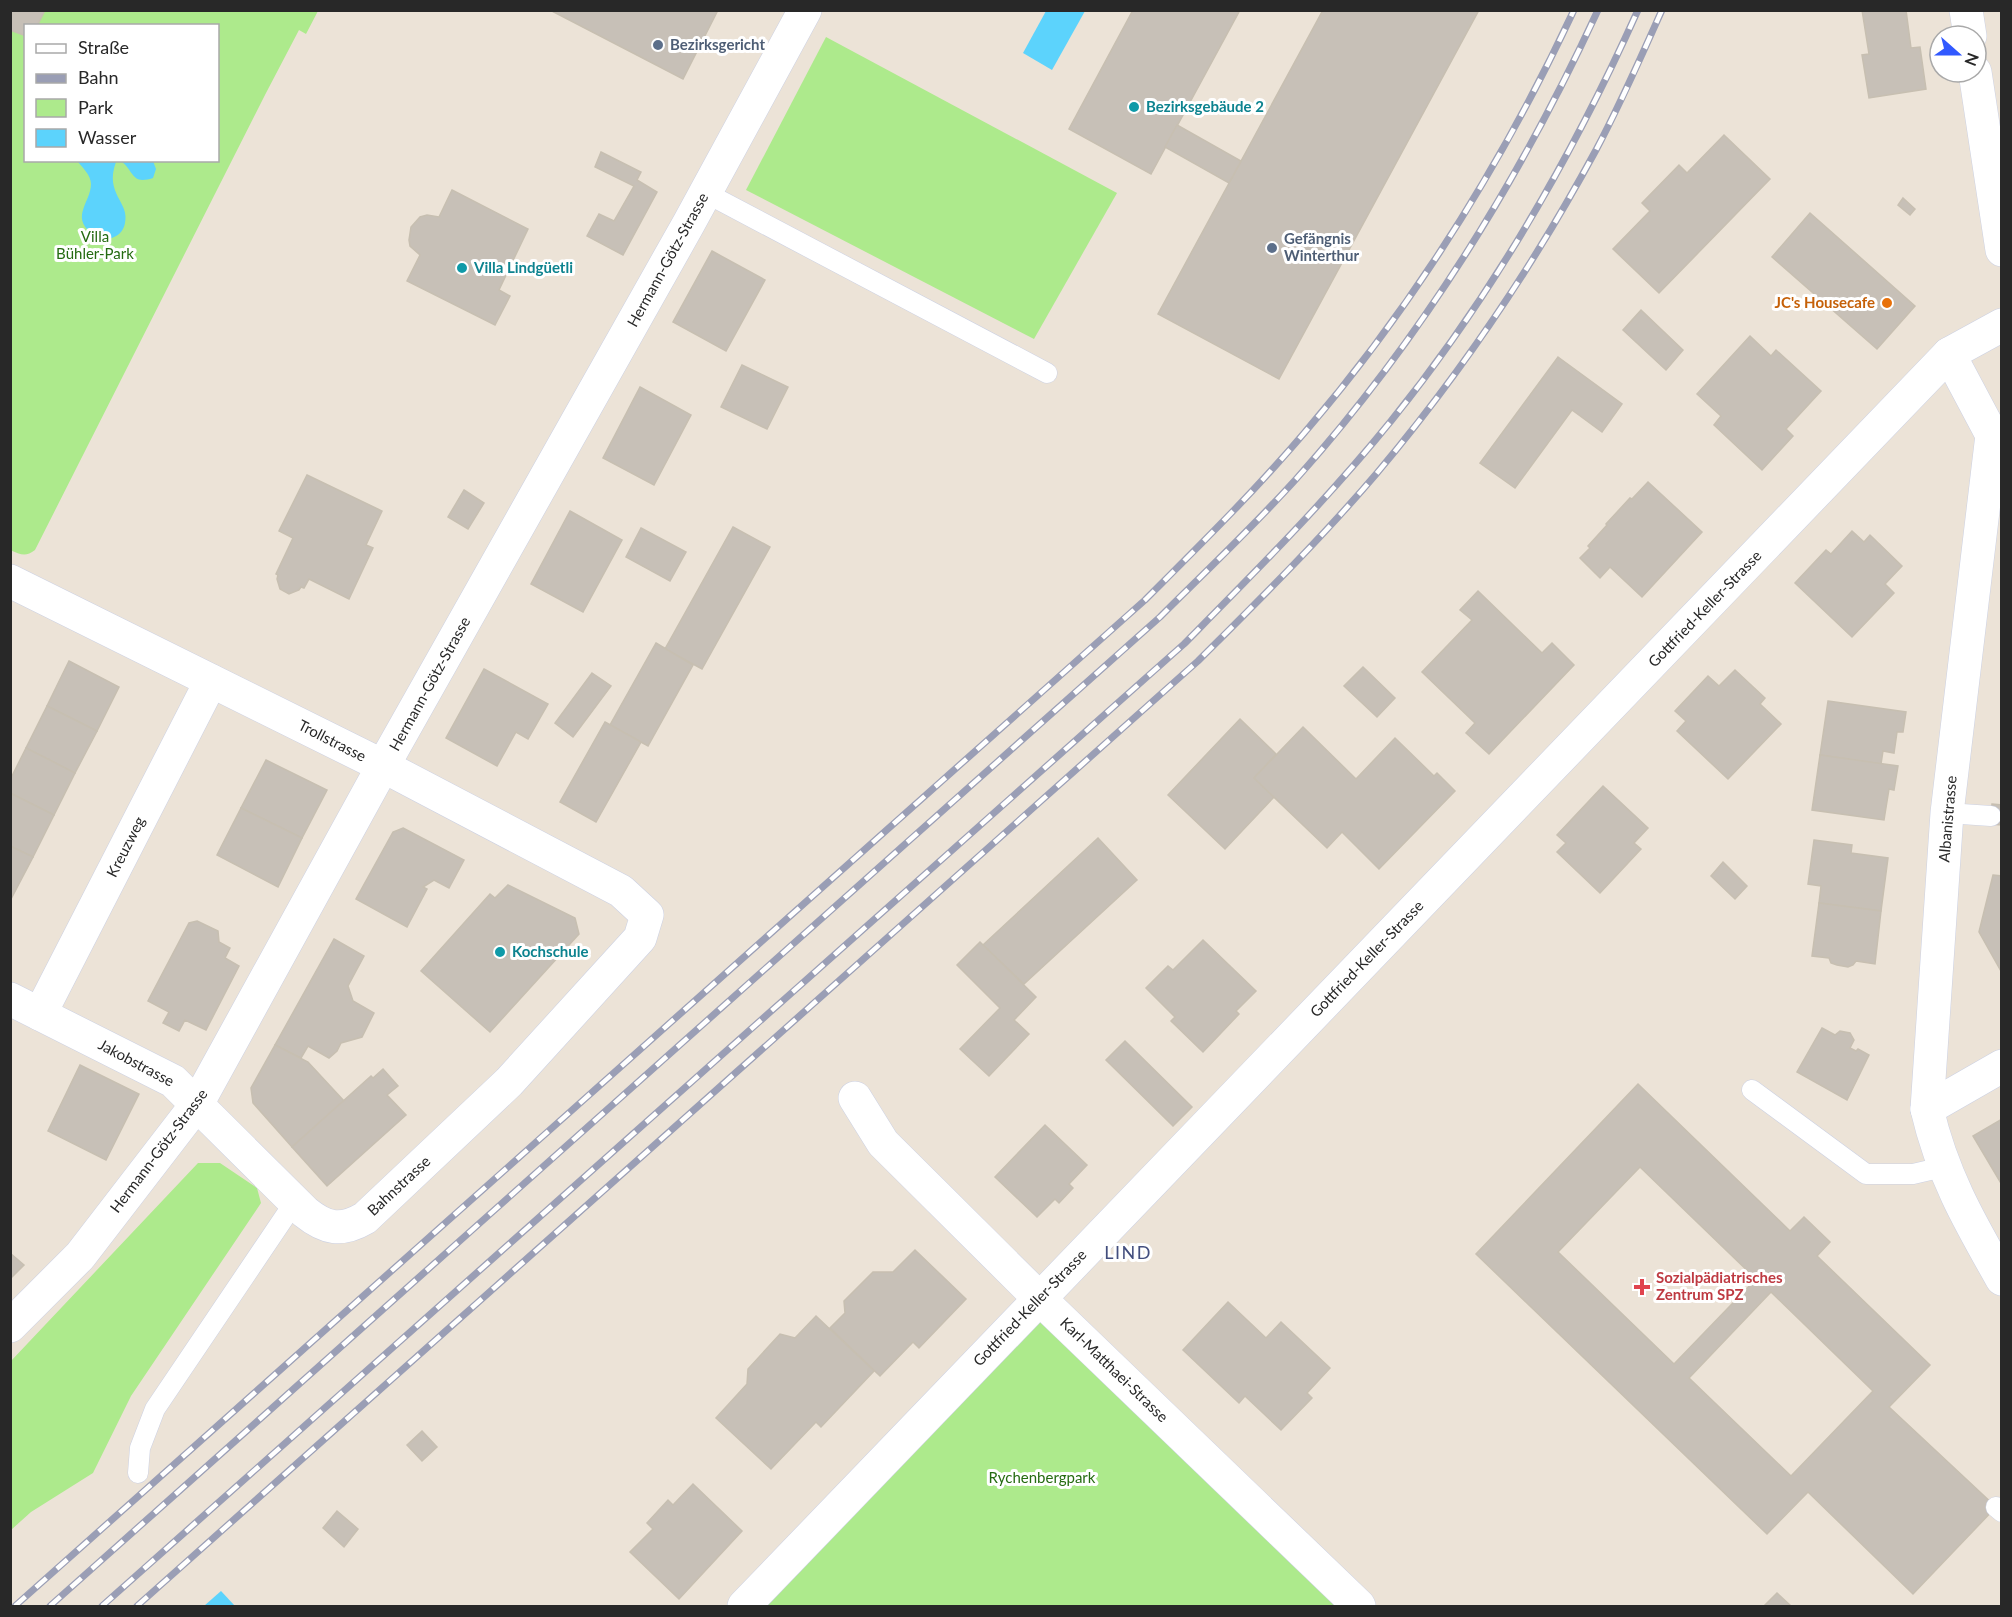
<svg xmlns="http://www.w3.org/2000/svg" width="2012" height="1617" viewBox="0 0 2012 1617" font-family="Lato,sans-serif">
<rect width="100%" height="100%" fill="#ece3d7"/>
<g fill="#adea8c" fill-rule="evenodd">
<path d="M 10,11 L 318,11 L 306,34 L 299,30 L 266,93 L 35,550 C 26,557 21,555 10,550 ZM 26,26 L 218,26 L 218,160 L 26,160 Z"/>
<polygon points="826,37 1117,193 1034,339 746,190"/>
<polygon points="198,1163 220,1163 257,1188 261,1203 131,1396 93,1473 31,1512 11,1530 11,1361"/>
<polygon points="1039,1298 1359,1606 744,1606"/>
</g>
<g fill="#5cd3fc">
<polygon points="1046,11 1085,11 1052,70 1023,53"/>
<path d="M 77,161 L 119,161 L 116,162 C 104,194 130,202 125,223 C 124,229 120,235 114,237 C 108,240 103,240 97,237 C 67,219 91,203 91,184 C 91,175 82,167 77,161 Z"/>
<path d="M 121,161 L 153,161 L 156,169 L 153,178 C 131,185 135,172 121,161 Z"/>
<polygon points="221,1591 235,1606 204,1606"/>
</g>
<g fill="#c7c0b7" stroke="#c7bfb1" stroke-width="1.5" fill-rule="evenodd">
<polygon points="10,10 45,10 37,26 26,26 26,36 10,30"/>
<polygon points="550,10 718,10 683,79"/>
<polygon points="1133,10 1240,10 1151,174 1069,129"/>
<polygon points="1323,10 1479,10 1279,379 1158,314"/>
<polygon points="1862,10 1906,10 1911,48 1920,47 1926,89 1869,98 1862,55 1869,54"/>
<polygon points="1177,125 1241,161 1229,183 1165,147"/>
<polygon points="1724,135 1770,179 1659,293 1613,249 1650,211 1642,203 1679,165 1687,173"/>
<polygon points="601,152 641,172 637,180 657,192 623,255 587,236 599,214 614,221 634,186 595,167"/>
<polygon points="452,190 528,229 499,290 510,296 495,325 407,281 420,255 410,246 409,240 411,227 420,217 427,215 439,217"/>
<polygon points="1903,198 1915,209 1910,215 1898,205"/>
<polygon points="1810,213 1915,306 1877,349 1772,257"/>
<polygon points="712,251 765,280 726,351 673,322"/>
<polygon points="1641,310 1683,350 1666,370 1623,330"/>
<polygon points="1750,336 1771,356 1776,350 1821,391 1786,429 1793,436 1762,470 1714,425 1721,416 1697,394"/>
<polygon points="1558,357 1622,404 1602,432 1572,410 1515,488 1480,463"/>
<polygon points="742,365 788,387 767,429 721,407"/>
<polygon points="640,387 691,415 654,485 603,458"/>
<polygon points="307,475 382,511 366,545 373,548 349,599 309,579 304,588 301,587 299,590 289,594 280,589 277,579 278,575 276,574 293,538 279,531"/>
<polygon points="1648,482 1702,532 1642,597 1610,567 1600,578 1580,558 1590,548 1588,546 1607,525 1606,524 1630,498 1632,499"/>
<polygon points="464,490 484,503 468,529 448,517"/>
<polygon points="570,511 622,540 583,612 531,584"/>
<polygon points="733,527 770,547 702,669 665,649"/>
<polygon points="641,528 686,552 670,581 626,557"/>
<polygon points="1852,531 1864,542 1870,535 1902,566 1885,584 1894,593 1852,637 1795,583 1826,550 1831,554"/>
<polygon points="1478,591 1542,653 1552,643 1574,665 1489,754 1466,733 1475,723 1422,672 1472,620 1460,610"/>
<polygon points="656,643 693,665 648,746 610,725"/>
<polygon points="69,661 119,687 97,731 47,706"/>
<polygon points="1363,667 1395,698 1377,717 1344,686"/>
<polygon points="484,669 548,704 528,739 516,732 497,766 446,738"/>
<polygon points="1735,670 1765,698 1760,704 1781,724 1728,779 1677,731 1686,721 1675,711 1708,676 1719,686"/>
<polygon points="592,673 611,686 573,737 555,723"/>
<polygon points="1828,701 1906,712 1903,732 1897,732 1894,753 1883,751 1881,764 1820,755"/>
<polygon points="47,706 97,731 75,773 26,748"/>
<polygon points="1240,719 1276,754 1254,778 1274,797 1225,849 1168,795"/>
<polygon points="605,722 641,742 596,822 560,802"/>
<polygon points="1303,727 1356,779 1395,738 1434,776 1437,773 1455,791 1379,869 1342,832 1327,848 1254,778"/>
<polygon points="26,748 75,773 54,815 10,793 10,780"/>
<polygon points="1820,755 1898,766 1894,790 1889,789 1884,820 1812,810"/>
<polygon points="266,760 327,790 302,838 241,808"/>
<polygon points="1603,786 1648,828 1634,843 1641,849 1600,893 1557,852 1566,843 1557,835"/>
<polygon points="10,793 54,815 33,857 10,846"/>
<polygon points="1992,804 2002,805 2002,825 1990,824"/>
<polygon points="241,808 302,838 278,887 217,855"/>
<polygon points="403,828 464,860 449,888 434,880 423,887 427,889 407,927 356,899 393,832"/>
<polygon points="1098,838 1137,880 1024,984 983,945"/>
<polygon points="1814,840 1852,845 1851,853 1888,858 1881,911 1819,903 1821,886 1808,884"/>
<polygon points="10,846 33,857 11,899 10,899"/>
<polygon points="1723,862 1747,886 1735,899 1711,876"/>
<polygon points="1993,875 2002,876 2002,973 1979,932"/>
<polygon points="508,885 575,918 579,934 490,1032 421,971 490,894 495,898"/>
<polygon points="1819,903 1881,911 1875,964 1856,961 1853,965 1848,967 1837,965 1831,963 1829,958 1812,956"/>
<polygon points="197,921 218,931 219,942 230,948 225,958 239,966 206,1030 185,1020 179,1031 163,1023 169,1012 148,1001 189,923"/>
<polygon points="334,939 364,956 348,986 353,1001 374,1013 362,1037 341,1043 337,1051 329,1058 308,1046 301,1058 275,1045"/>
<polygon points="1203,940 1256,991 1236,1011 1239,1014 1203,1052 1171,1021 1175,1017 1146,988 1168,966 1173,970"/>
<polygon points="980,942 1036,997 1014,1020 1029,1034 989,1076 960,1049 1000,1008 957,965"/>
<polygon points="1822,1028 1835,1035 1840,1031 1850,1033 1854,1040 1850,1048 1856,1051 1858,1049 1869,1055 1847,1100 1797,1072"/>
<polygon points="1125,1041 1192,1107 1173,1126 1106,1060"/>
<polygon points="275,1045 308,1062 344,1101 292,1147 253,1103 251,1088"/>
<polygon points="80,1065 139,1094 106,1160 48,1131"/>
<polygon points="383,1069 398,1086 387,1095 406,1115 327,1186 292,1147 371,1076 373,1078"/>
<path d="M 1638,1084 L 1790,1231 L 1804,1217 L 1830,1242 L 1817,1256 L 1930,1365 L 1889,1407 L 1996,1507 L 1913,1594 L 1808,1492 L 1767,1534 L 1476,1254 ZM 1640,1167 L 1756,1279 L 1674,1364 L 1558,1252 ZM 1771,1292 L 1873,1391 L 1791,1476 L 1689,1378 Z"/>
<polygon points="2002,1119 2002,1185 1973,1136"/>
<polygon points="1045,1125 1087,1165 1069,1184 1073,1188 1059,1203 1055,1199 1037,1217 995,1177"/>
<polygon points="915,1250 966,1299 919,1348 913,1342 880,1376 830,1328 845,1313 844,1301 873,1272 893,1272"/>
<polygon points="10,1253 24,1265 10,1279"/>
<polygon points="1228,1302 1266,1338 1281,1322 1330,1368 1307,1393 1312,1398 1281,1430 1245,1396 1239,1403 1183,1350"/>
<polygon points="816,1316 874,1371 821,1427 816,1422 771,1469 716,1418 747,1384 748,1369 780,1334 795,1338"/>
<polygon points="422,1431 437,1447 422,1461 407,1445"/>
<polygon points="693,1484 742,1531 679,1599 630,1552 653,1529 647,1523 668,1500 673,1505"/>
<polygon points="337,1511 358,1529 344,1547 323,1528"/>
<polygon points="1777,1593 1791,1606 1764,1606"/>
</g>
<g fill="none" stroke-linecap="round" stroke-linejoin="round">
<defs>
<g id="service">
<polyline points="706,193 1047,373"/>
<polyline points="1947,813 1991,816"/>
<polyline points="1752,1090 1866,1174 1913,1174 1943,1167"/>
<polyline points="138,1473 140,1448 155,1409 294,1203"/>
<polyline points="1996,1507 2002,1512"/>
</g>
<g id="minor">
<path d="M 1949,354 L 1992,435 L 1947,813 L 1927,1109 C 1942,1174 1969,1221 2002,1279"/>
<path d="M 10,581 L 383,766 L 621,891 L 647,915 L 640,938 L 509,1082 L 365,1218 C 341,1232 326,1229 305,1212 L 173,1081 L 10,999"/>
<polyline points="40,1014 211,681"/>
<polyline points="855,1098 883,1143 1039,1298 1359,1606"/>
<polyline points="1927,1109 2002,1066"/>
<polyline points="10,1326 80,1256 197,1104 383,766 689,223 805,10"/>
<polyline points="744,1606 1949,354 2002,325"/>
</g>
<g id="tertiary">
<polyline points="1966,10 1970,36"/>
<polyline points="1975,72 2002,250"/>
</g>
</defs>
<use href="#service" stroke="#ccd1e3" stroke-width="21"/>
<use href="#minor" stroke="#ccd1e3" stroke-width="34"/>
<use href="#tertiary" stroke="#ccd1e3" stroke-width="34"/>
<use href="#service" stroke="#fff" stroke-width="20"/>
<use href="#minor" stroke="#fff" stroke-width="33"/>
<use href="#tertiary" stroke="#fff" stroke-width="33"/>
<defs>
<g id="rail">
<path d="M 15,1606 L 1145,600 C 1200,545 1255,491 1305,432 C 1414,305 1503,162 1574,10"/>
<path d="M 50,1606 L 1160,617 C 1206,571 1254,526 1297,478 C 1421,339 1520,179 1598,10"/>
<path d="M 102,1606 L 1184,644 C 1255,572 1327,500 1391,421 C 1492,296 1572,157 1638,10"/>
<path d="M 137,1606 L 1198,661 C 1259,600 1321,539 1377,473 C 1461,373 1534,265 1596,150 C 1620,105 1641,57 1662,10"/>
</g>
</defs>
<use href="#rail" stroke="#9a9eb5" stroke-width="7"/>
<use href="#rail" stroke="#fff" stroke-width="4.5" stroke-dasharray="14" stroke-linecap="butt"/>
</g>
<g fill="#5c6f8a" stroke="#fff" stroke-width="2">
<circle cx="658" cy="45" r="6"/>
<circle cx="1272" cy="248" r="6"/>
</g>
<g fill="#0f9aa8" stroke="#fff" stroke-width="2">
<circle cx="1134" cy="107" r="6"/>
<circle cx="462" cy="268" r="6"/>
<circle cx="500" cy="952" r="6"/>
</g>
<circle fill="#e8710a" stroke="#fff" stroke-width="2" cx="1887" cy="303" r="6"/>
<path fill="#e0444e" stroke="#fff" stroke-width="2" d="M1639 1278h6v6h6v6h-6v6h-6v-6h-6v-6h6z"/>
<g text-anchor="middle" stroke-width="6" stroke-linejoin="round" paint-order="stroke">
<g font-size="15" font-weight="bold" fill="#4e5e75" stroke="#fff" text-anchor="start">
<text x="670" y="50">Bezirksgericht</text>
<text x="1284" y="244">Gefängnis<tspan x="1284" dy="17">Winterthur</tspan></text>
</g>
<g font-size="15" font-weight="bold" fill="#0d838f" stroke="#fff" text-anchor="start">
<text x="1146" y="112">Bezirksgebäude 2</text>
<text x="474" y="273">Villa Lindgüetli</text>
<text x="512" y="957">Kochschule</text>
</g>
<g font-size="15" fill="#256b11" stroke="#fff">
<text x="95" y="242">Villa<tspan x="95" dy="17">Bühler-Park</tspan></text>
<text x="1042" y="1483">Rychenbergpark</text>
</g>
<g font-size="15" fill="#282828" stroke="#fff">
<text transform="translate(668 260) rotate(-61)" y="5">Hermann-Götz-Strasse</text>
<text transform="translate(1705 609) rotate(-46)" y="5">Gottfried-Keller-Strasse</text>
<text transform="translate(430 684) rotate(-61)" y="5">Hermann-Götz-Strasse</text>
<text transform="translate(332 741) rotate(27)" y="5">Trollstrasse</text>
<text transform="translate(1948 819) rotate(-85)" y="5">Albanistrasse</text>
<text transform="translate(126 847) rotate(-63)" y="5">Kreuzweg</text>
<text transform="translate(1367 959) rotate(-46)" y="5">Gottfried-Keller-Strasse</text>
<text transform="translate(136 1063) rotate(28)" y="5">Jakobstrasse</text>
<text transform="translate(159 1151) rotate(-53)" y="5">Hermann-Götz-Strasse</text>
<text transform="translate(399 1186) rotate(-43)" y="5">Bahnstrasse</text>
<text transform="translate(1030 1308) rotate(-46)" y="5">Gottfried-Keller-Strasse</text>
<text transform="translate(1114 1370) rotate(44)" y="5">Karl-Matthaei-Strasse</text>
</g>
<g font-size="15" font-weight="bold" fill="#c56008" stroke="#fff" text-anchor="end">
<text x="1875" y="308">JC's Housecafe</text>
</g>
<g font-size="15" font-weight="bold" fill="#be3a42" stroke="#fff" text-anchor="start">
<text x="1656" y="1283">Sozialpädiatrisches<tspan x="1656" dy="17">Zentrum SPZ</tspan></text>
</g>
<g font-size="18" letter-spacing="1.5" fill="#434e7d" stroke="#fff">
<text x="1128" y="1259">LIND</text>
</g>
</g>
<rect width="2012" height="1617" fill="none" stroke="#282828" stroke-width="24"/>
<rect x="24" y="24" width="195" height="138" fill="#ffffff" stroke="#a9a9a9" stroke-width="1.5"/>
<rect x="36" y="44" width="30" height="9" fill="#ffffff" stroke="#a9a9a9" stroke-width="1.5"/>
<text x="78" y="54" font-size="18" fill="#282828">Straße</text>
<rect x="36" y="74" width="30" height="9" fill="#9a9eb5" stroke="#a9a9a9" stroke-width="1.5"/>
<text x="78" y="84" font-size="18" fill="#282828">Bahn</text>
<rect x="36" y="99" width="30" height="18" fill="#adea8c" stroke="#a9a9a9" stroke-width="1.5"/>
<text x="78" y="114" font-size="18" fill="#282828">Park</text>
<rect x="36" y="129" width="30" height="18" fill="#5cd3fc" stroke="#a9a9a9" stroke-width="1.5"/>
<text x="78" y="144" font-size="18" fill="#282828">Wasser</text>
<g transform="translate(1958 54) rotate(111)"><circle r="28" fill="#ffffff" stroke="#a9a9a9" stroke-width="1.5"/>
<path d="M0-4.5L10 22L0 15L-10 22Z" fill="#3159ff"/>
<text y="-9" font-size="16" font-weight="bold" text-anchor="middle" fill="#282828">N</text>
</g>
</svg>
